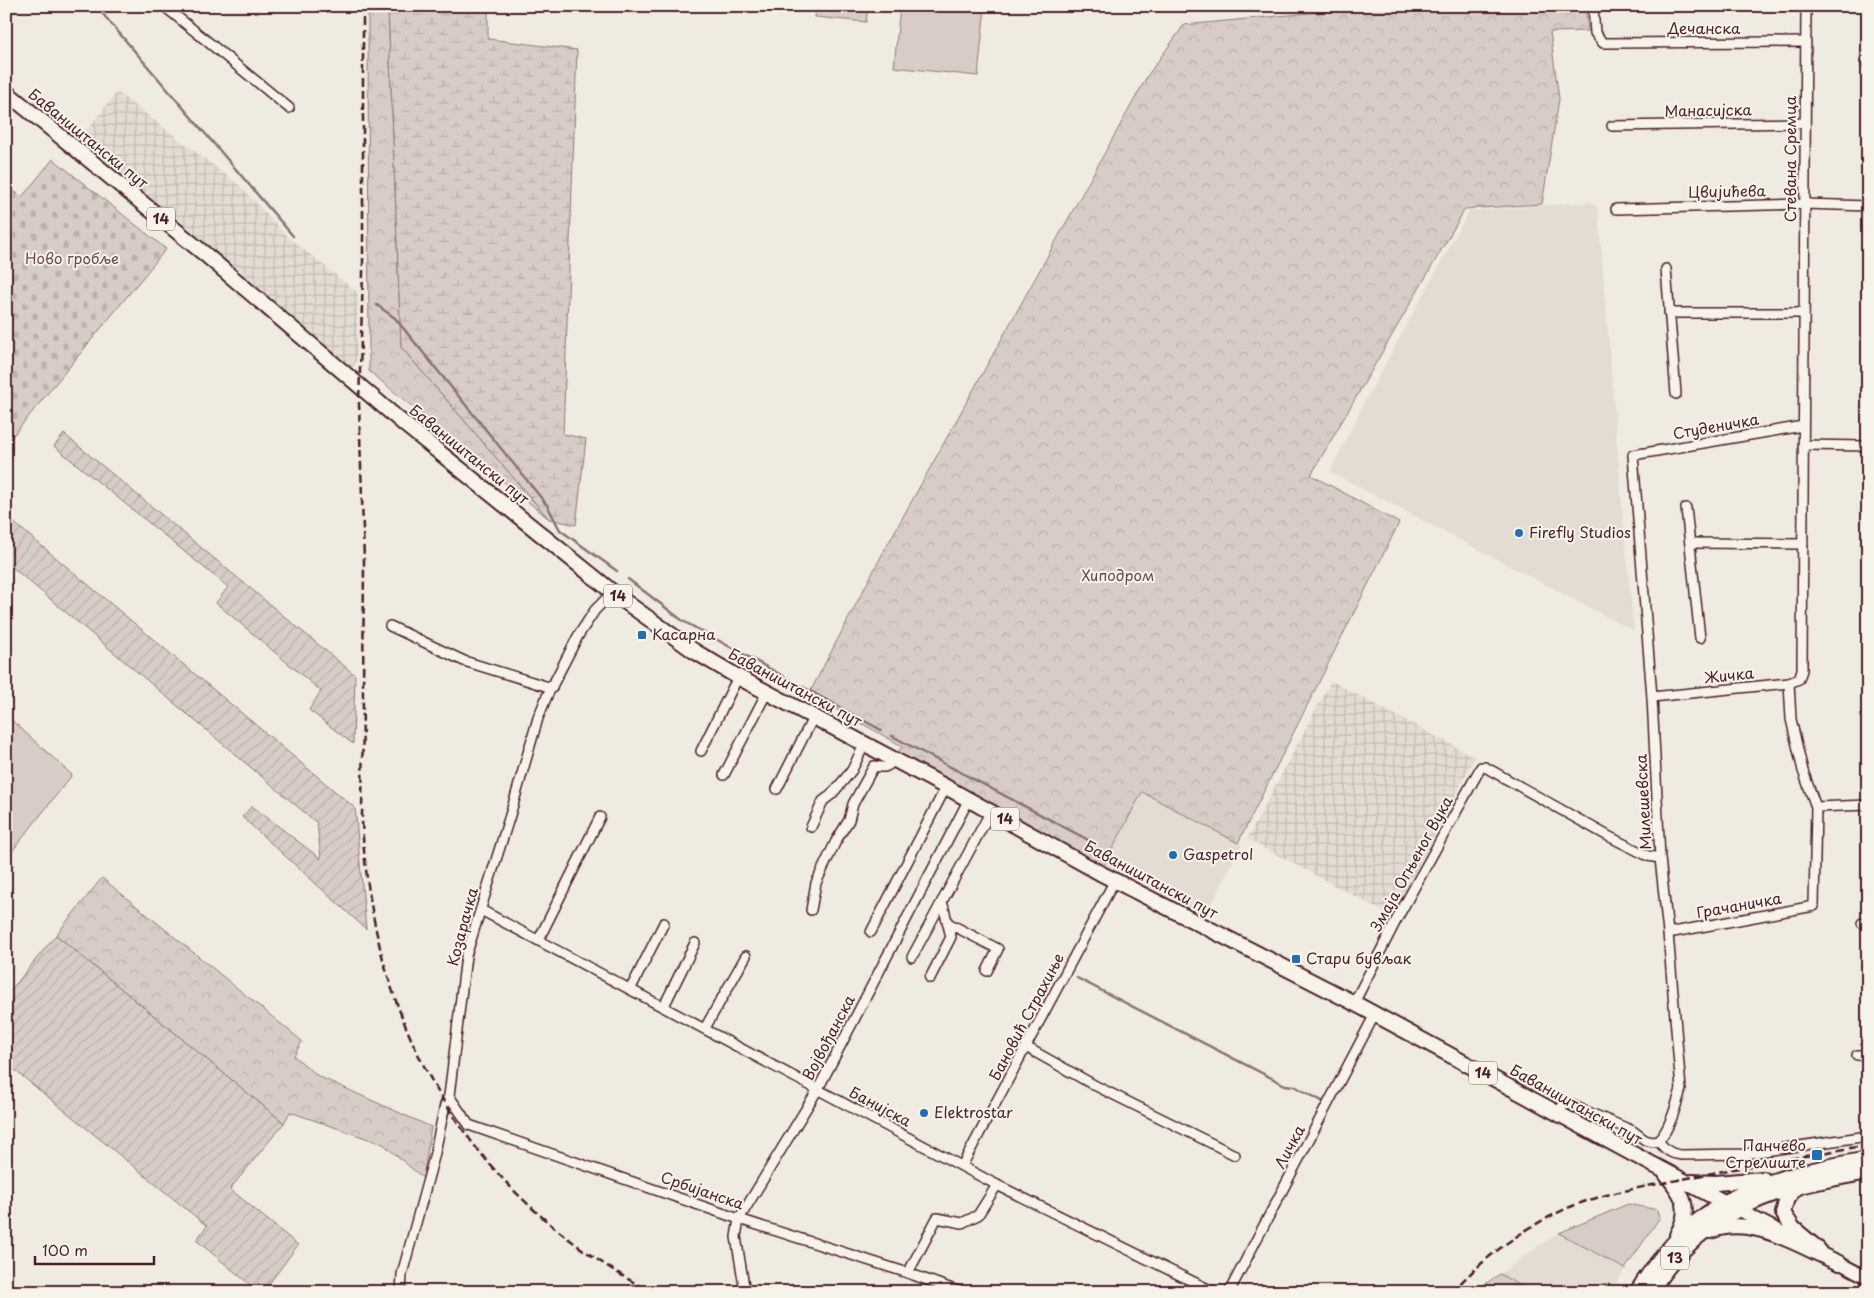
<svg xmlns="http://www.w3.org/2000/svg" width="1874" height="1298" viewBox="0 0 1874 1298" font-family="'Playpen Sans',sans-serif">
<defs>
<pattern id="industrial-grid" width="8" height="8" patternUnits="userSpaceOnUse" patternTransform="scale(1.25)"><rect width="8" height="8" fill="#e3dcd2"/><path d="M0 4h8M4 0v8" fill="none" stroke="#c4bcb4"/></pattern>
<pattern id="forest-crowns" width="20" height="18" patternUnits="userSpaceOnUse" patternTransform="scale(1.25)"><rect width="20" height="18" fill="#d8cdc6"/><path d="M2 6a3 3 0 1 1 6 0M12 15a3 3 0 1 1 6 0" fill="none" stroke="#bbb0aa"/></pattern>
<pattern id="wetland-marsh" width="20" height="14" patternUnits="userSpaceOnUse" patternTransform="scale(1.25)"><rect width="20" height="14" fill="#d8cdc6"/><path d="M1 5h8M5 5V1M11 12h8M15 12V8" fill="none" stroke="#bbb0aa"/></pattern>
<pattern id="cemetery-stones" width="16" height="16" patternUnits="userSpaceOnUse" patternTransform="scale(1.25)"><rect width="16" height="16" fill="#d8cdc6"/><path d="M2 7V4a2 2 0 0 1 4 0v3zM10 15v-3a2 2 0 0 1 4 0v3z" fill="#bbb0aa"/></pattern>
<pattern id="garden-furrows" width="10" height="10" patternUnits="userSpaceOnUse" patternTransform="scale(1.25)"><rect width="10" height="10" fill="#d8cdc6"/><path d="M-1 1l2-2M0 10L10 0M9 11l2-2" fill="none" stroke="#bbb0aa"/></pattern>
</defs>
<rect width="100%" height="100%" fill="#f0ebe0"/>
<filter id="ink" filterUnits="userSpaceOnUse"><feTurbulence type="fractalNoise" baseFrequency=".02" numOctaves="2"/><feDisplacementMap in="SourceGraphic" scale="10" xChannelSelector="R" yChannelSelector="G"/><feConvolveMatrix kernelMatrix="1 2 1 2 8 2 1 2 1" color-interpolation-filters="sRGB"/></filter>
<g filter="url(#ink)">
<g fill="#e3dcd2">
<polygon points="1590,202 1598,208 1623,519 1634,631 1330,472 1364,403 1469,211"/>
<polygon points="1142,792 1242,844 1203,920 1103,866"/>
<polygon points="1559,1233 1625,1269 1611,1292 1531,1292 1500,1274 1531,1251"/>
</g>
<g fill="url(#industrial-grid)">
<polygon points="117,92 239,185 287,236 358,293 357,359 352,370 78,141"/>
<polygon points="1331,681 1475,757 1392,916 1247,839"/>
</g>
<g fill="#d8cdc6" stroke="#917678">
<polygon points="816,6 868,6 866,22 815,17"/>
<polygon points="900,6 985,6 978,76 894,67"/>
<polygon points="6,715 72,775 6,859"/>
<polygon points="1628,1204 1658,1210 1660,1217 1625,1269 1559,1233"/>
<polygon points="1500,1274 1531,1292 1473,1292"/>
</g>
<g fill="url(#forest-crowns)" stroke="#917678">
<polygon points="368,6 388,6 401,347 549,519 369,371"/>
<polygon points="1384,6 1585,6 1588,31 1550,32 1559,99 1542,204 1465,209 1311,475 1399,523 1238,843 1142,792 1100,873 894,759 902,746 809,694 884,551 1148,75 1184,25"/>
<polygon points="102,878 302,1041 294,1056 318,1076 431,1127 423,1178 383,1144 290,1112 284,1123 56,935"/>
</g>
<polygon fill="url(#wetland-marsh)" stroke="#917678" points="388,6 488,6 488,39 577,50 563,434 586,439 576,525 549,519 401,347"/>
<polygon fill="url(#cemetery-stones)" stroke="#917678" points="53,159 166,249 6,444 6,185 22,197"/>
<g fill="url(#garden-furrows)" stroke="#917678">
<polygon points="64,434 355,675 353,744 309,710 321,691 216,603 228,587 54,446"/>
<polygon points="6,516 355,808 366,929 242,817 252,806 321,859 317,823 6,562"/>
<polygon points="56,935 284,1123 230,1189 298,1245 263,1292 259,1292 196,1240 207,1226 6,1063 6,996"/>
</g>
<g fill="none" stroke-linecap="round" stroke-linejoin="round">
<g stroke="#8b6f72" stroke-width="2.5">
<polyline points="96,6 293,236"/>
<polyline points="377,305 395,318 547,505 560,530 617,571"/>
<polyline points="628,579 683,621 881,730"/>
<polyline points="892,736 1096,844"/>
<polyline points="1077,978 1285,1085 1294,1086 1322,1101"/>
</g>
<defs>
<g id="street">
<polyline points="164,6 289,108"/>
<polyline points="1593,6 1595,33 1603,43 1805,42"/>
<polyline points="1865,61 1868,61"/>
<polyline points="1612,126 1805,123"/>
<polyline points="1616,209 1805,204 1868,206"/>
<polyline points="1666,269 1676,394"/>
<polyline points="1669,313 1804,313"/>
<polyline points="1803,445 1868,446"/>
<polyline points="1686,508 1700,638"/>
<polyline points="1691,543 1803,544"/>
<polyline points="390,626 464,661 552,688"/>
<polyline points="1652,697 1789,683 1799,679 1802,670 1806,6"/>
<polyline points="701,751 738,677"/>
<polyline points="724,775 767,692"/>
<polyline points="777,789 814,716"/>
<polyline points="1816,807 1868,805"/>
<polyline points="811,827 823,801 831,795 844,780 852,770 865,743"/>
<polyline points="481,910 997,1185 1214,1292"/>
<path d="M 811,910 L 816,883 L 836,841 L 849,820 L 853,804 L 874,766 C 884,768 888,768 894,759"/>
<polyline points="948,923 998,949 987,971"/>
<polyline points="1862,923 1868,923"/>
<polyline points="871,932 946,787"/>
<polyline points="1668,933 1814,906 1816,807 1803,771 1791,719 1789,683"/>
<polyline points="539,939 600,817"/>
<polyline points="912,957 991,811"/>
<polyline points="930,978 951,937 942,901"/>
<polyline points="631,988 664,923"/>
<polyline points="1354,1003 1399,915 1481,767 1485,767 1608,836 1648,856 1660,858"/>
<polyline points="664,1006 695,943"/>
<polyline points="705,1028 746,956"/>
<polyline points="1026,1047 1094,1085 1235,1155"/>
<polyline points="1857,1055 1868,1055"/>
<polyline points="449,1096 469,1125 739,1219 908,1273 960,1292"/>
<path d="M 1558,1113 L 1563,1105 L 1569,1104 L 1633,1131 L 1645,1140 L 1653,1142 L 1658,1141 C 1666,1150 1670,1154 1682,1155 L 1744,1154 L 1868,1136"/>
<path d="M 1658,1141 C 1670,1129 1676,1106 1681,1089 L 1668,933 L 1660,858 L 1652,697 L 1633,455 L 1803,426"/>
<polyline points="962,1166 1115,880"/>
<polyline points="908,1273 937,1218 962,1223 978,1215 997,1185"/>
<polyline points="401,1292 402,1274 434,1157 445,1105 449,1096 466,956 511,812 538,718 547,696 578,636 595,610 613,592"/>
<polyline points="745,1292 736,1237 739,1219 818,1089 969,799"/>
<polyline points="1229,1292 1375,1014"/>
</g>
<g id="secondary">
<polyline points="1737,1209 1782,1232"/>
<polyline points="1832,1259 1868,1278"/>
</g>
<g id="primary">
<polyline points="6,92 206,255 403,423 620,598 694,651 738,677 946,787 1100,873 1354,1003 1631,1153 1737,1209"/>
<path d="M 1666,1174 C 1684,1196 1692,1209 1677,1235"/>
<polyline points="1692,1182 1716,1183 1763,1179"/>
<polyline points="1798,1186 1787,1198 1783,1213 1793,1228 1818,1249"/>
<path d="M 1711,1231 C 1753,1214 1800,1247 1839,1263"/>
<path d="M 1637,1292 C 1696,1196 1763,1178 1868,1159"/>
<path d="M 1651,1292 C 1662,1272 1678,1254 1695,1239 C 1749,1193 1800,1185 1868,1172"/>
</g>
</defs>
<use href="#street" stroke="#4a1f2b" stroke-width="12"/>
<use href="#secondary" stroke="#4a1f2b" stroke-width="15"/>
<use href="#primary" stroke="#4a1f2b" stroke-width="18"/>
<use href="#street" stroke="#f7f3e8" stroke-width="9"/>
<use href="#secondary" stroke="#f7f3e8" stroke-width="11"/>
<use href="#primary" stroke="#f7f3e8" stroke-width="14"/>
<g stroke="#4a1f2b" stroke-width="2.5" stroke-dasharray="8 4" stroke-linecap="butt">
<path d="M 363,6 L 363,273 L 359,403 L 364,561 L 362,821 C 372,1028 467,1193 651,1292"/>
<path d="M 1452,1292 C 1484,1258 1519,1231 1561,1211 C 1593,1196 1628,1190 1663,1183 C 1731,1169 1799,1157 1868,1145"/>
</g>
</g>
</g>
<g fill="#1f6fb2" stroke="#f7f3e8" stroke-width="2">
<circle cx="1519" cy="533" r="5"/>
<rect x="637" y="630" width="10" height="10" rx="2.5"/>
<circle cx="1173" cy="855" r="5"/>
<rect x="1291" y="954" width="10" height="10" rx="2.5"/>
<circle cx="924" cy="1113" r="5"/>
<rect x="1811" y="1149" width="12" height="12" rx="2.5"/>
</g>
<g text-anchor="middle" stroke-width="4" stroke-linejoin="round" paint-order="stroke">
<g fill="#f7f3e8" stroke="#7e5f64" stroke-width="1">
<rect x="147" y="207.5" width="28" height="23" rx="4"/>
<rect x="604" y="584.5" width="28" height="23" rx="4"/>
<rect x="991" y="807.5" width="28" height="23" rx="4"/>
<rect x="1469" y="1061.5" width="28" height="23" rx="4"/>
<rect x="1661" y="1246.5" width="28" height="23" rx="4"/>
</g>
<g font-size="14" font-weight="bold" fill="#4a1f2b">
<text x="161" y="224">14</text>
<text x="618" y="601">14</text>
<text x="1005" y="824">14</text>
<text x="1483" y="1078">14</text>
<text x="1675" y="1263">13</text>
</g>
<g font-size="15" fill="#4a1f2b" stroke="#f7f3e8">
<text x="1704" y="34">Дечанска</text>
<text transform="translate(1708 111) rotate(-1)" y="5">Манасијска</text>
<text transform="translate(88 139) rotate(39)" y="5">Баваништански пут</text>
<text transform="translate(1791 159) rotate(-90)" y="5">Стевана Сремца</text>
<text transform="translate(1727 192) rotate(-1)" y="5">Цвијићева</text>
<text transform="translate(1716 427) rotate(-10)" y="5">Студеничка</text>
<text transform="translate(469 455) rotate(39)" y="5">Баваништански пут</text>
<text transform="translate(1729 676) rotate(-6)" y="5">Жичка</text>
<text transform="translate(795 688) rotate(28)" y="5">Баваништански пут</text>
<text transform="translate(1644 802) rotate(-93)" y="5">Милешевска</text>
<text transform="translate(1412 864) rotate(-61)" y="5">Змаја Огњеног Вука</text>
<text transform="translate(1151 880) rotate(28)" y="5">Баваништански пут</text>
<text transform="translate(1739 906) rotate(-10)" y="5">Грачаничка</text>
<text transform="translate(463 927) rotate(-75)" y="5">Козарачка</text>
<text transform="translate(1027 1017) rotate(-62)" y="5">Бановић Страхиње</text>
<text transform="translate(829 1038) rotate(-62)" y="5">Војвођанска</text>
<text transform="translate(1576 1105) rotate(29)" y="5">Баваништански пут</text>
<text transform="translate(880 1107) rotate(28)" y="5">Банијска</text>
<text transform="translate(1290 1147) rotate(-62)" y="5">Личка</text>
<text transform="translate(702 1191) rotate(19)" y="5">Србијанска</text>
</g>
<g font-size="15" fill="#6e4a52" stroke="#f7f3e8">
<text x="72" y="264">Ново гробље</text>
<text x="1118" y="581">Хиподром</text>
</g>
<g font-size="15" fill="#4a1f2b" stroke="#f7f3e8" text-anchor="start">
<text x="1529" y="538">Firefly Studios</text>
<text x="652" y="640">Касарна</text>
<text x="1183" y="860">Gaspetrol</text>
<text x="1306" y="964">Стари бувљак</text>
<text x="934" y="1118">Elektrostar</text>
<text x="1806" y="1151" text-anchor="end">Панчево<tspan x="1806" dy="17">Стрелиште</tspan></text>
</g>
</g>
<rect width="1874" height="1298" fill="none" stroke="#f7f3e8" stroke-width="25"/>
<rect x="12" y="12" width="1849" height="1273" fill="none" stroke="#4a1f2b" stroke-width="2" filter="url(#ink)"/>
<path d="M35 1256v8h119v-8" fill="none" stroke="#4a1f2b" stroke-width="2.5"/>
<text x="42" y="1256" font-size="15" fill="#4a1f2b" stroke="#f7f3e8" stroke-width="4" paint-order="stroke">100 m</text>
</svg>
